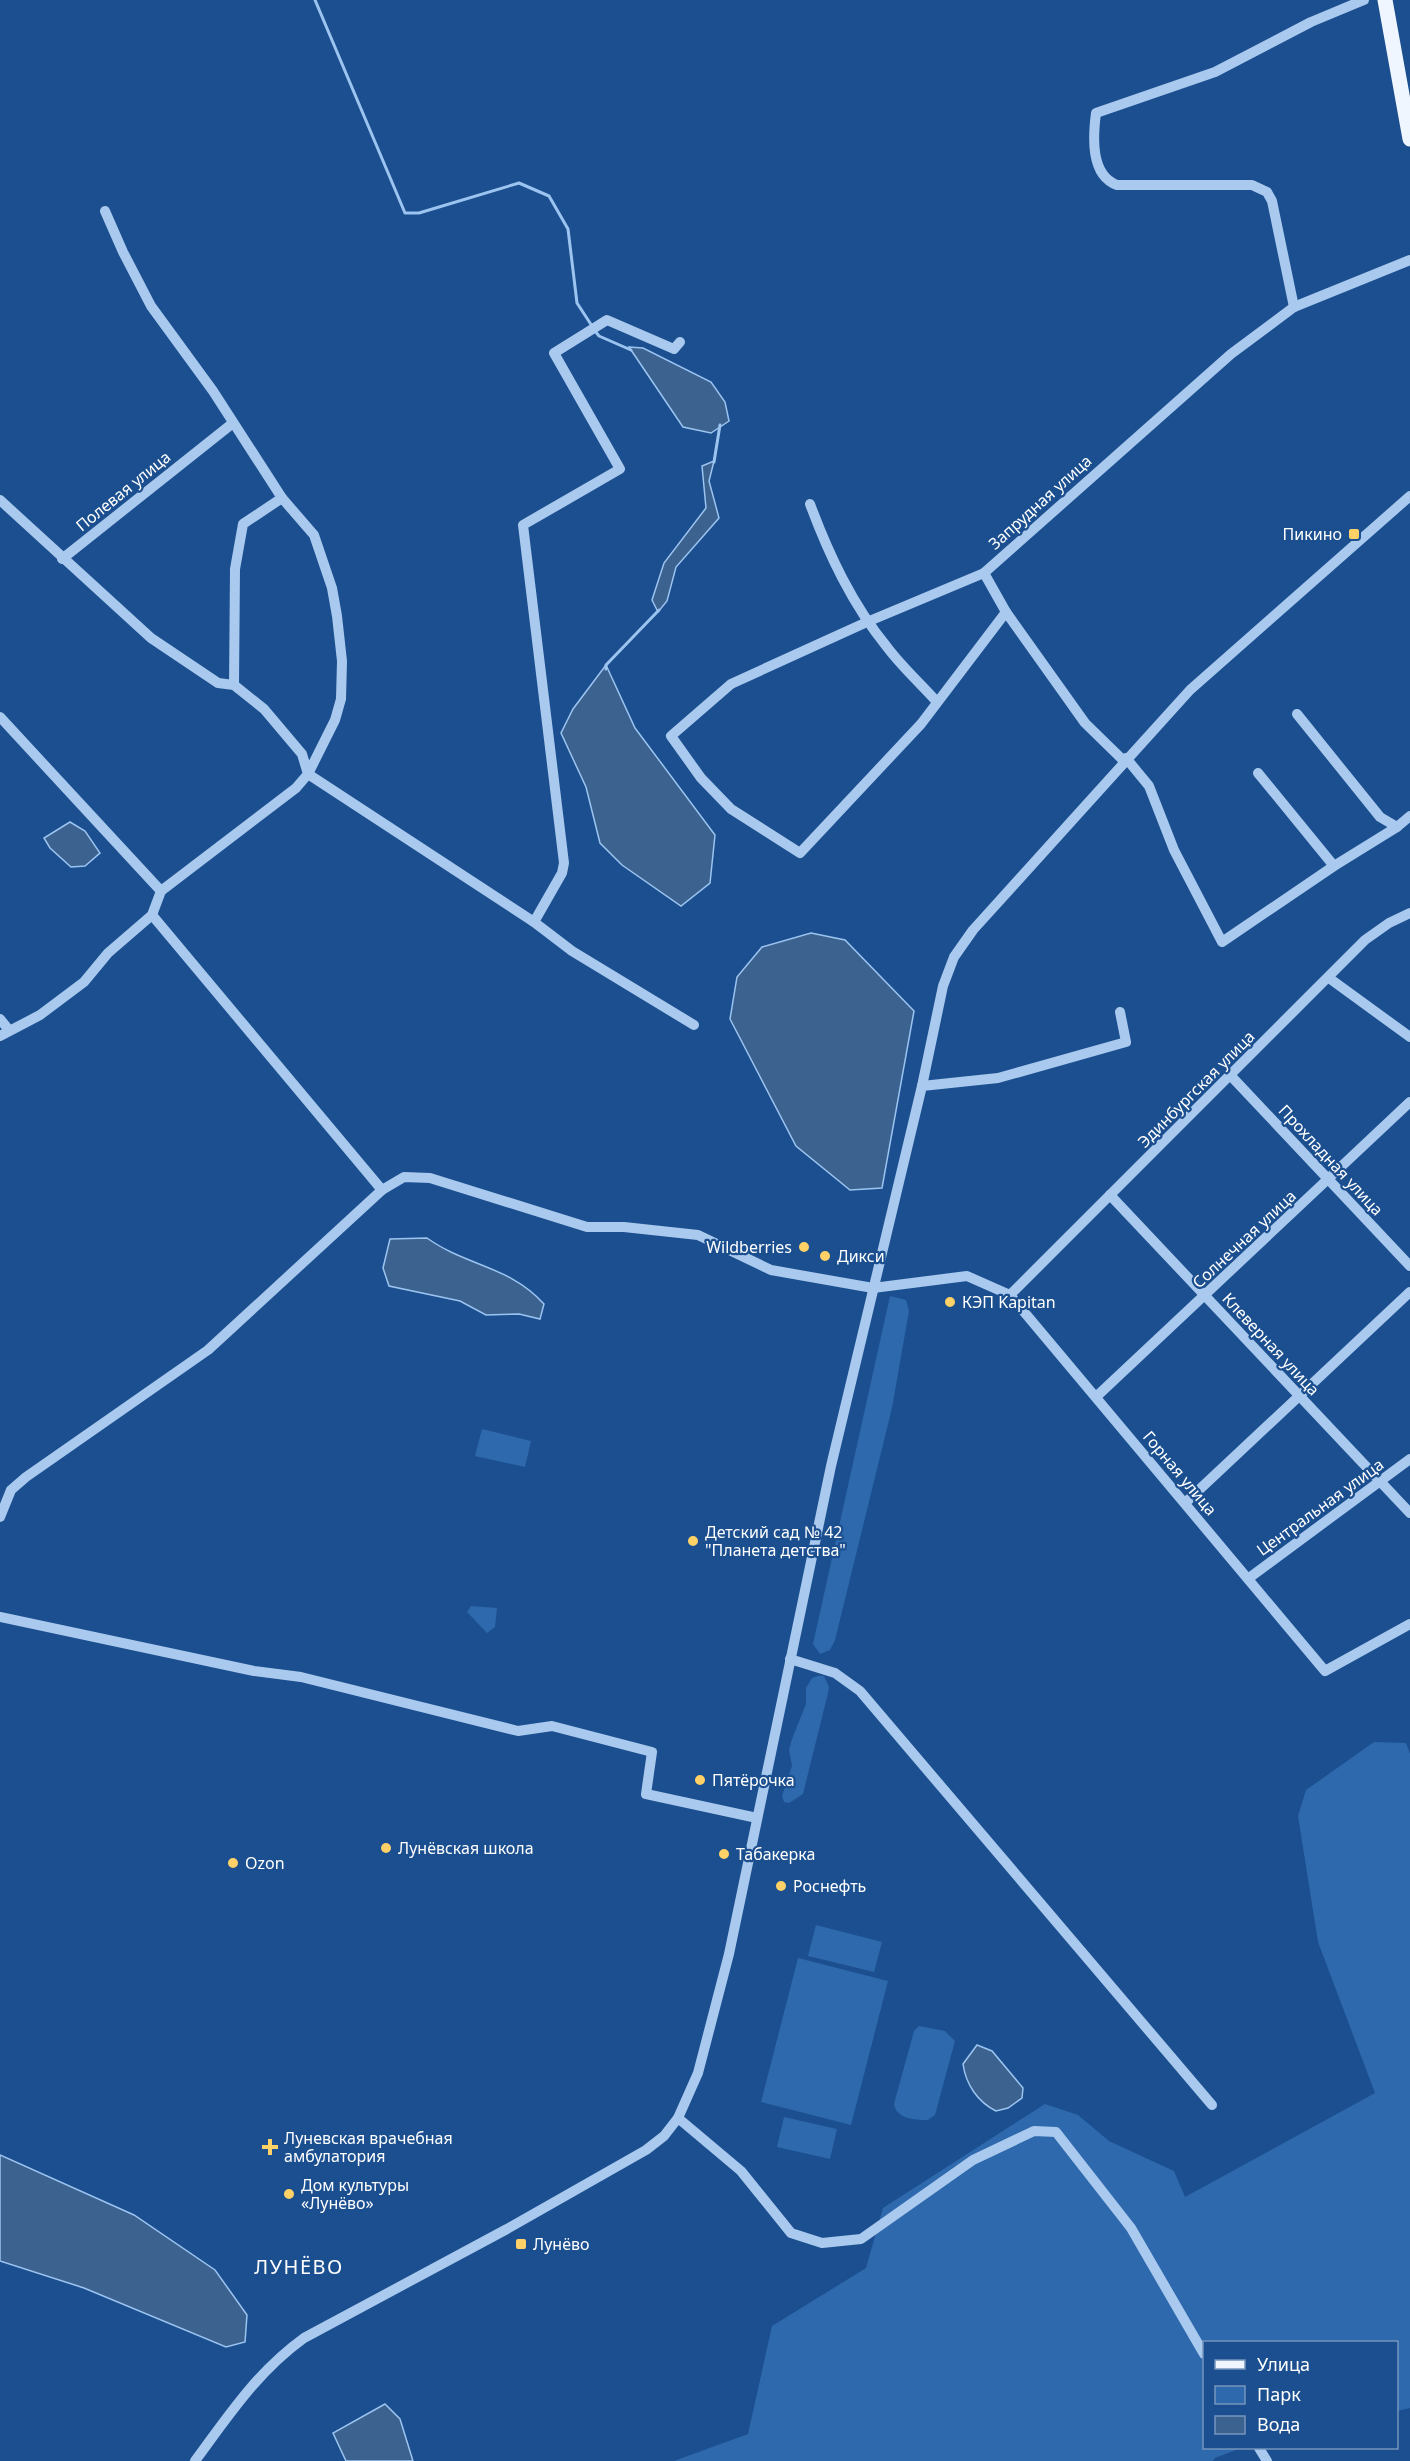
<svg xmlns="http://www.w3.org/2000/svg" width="1410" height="2461" viewBox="0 0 1410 2461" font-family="'Noto Sans',sans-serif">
<rect width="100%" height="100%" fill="#1b4f8f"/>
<g fill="#2e69ad">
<polygon points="890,1296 906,1300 909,1311 892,1408 835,1640 830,1650 820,1654 813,1644"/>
<polygon points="482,1429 531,1441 525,1467 475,1456"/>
<polygon points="471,1606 497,1608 495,1627 487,1633 467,1612"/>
<polygon points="818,1676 824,1676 829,1687 828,1693 803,1794 789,1803 784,1802 782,1796 792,1766 789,1750 792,1739 806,1704 806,1688 812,1678"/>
<polygon points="1374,1742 1406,1743 1410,1754 1410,2408 1397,2411 1396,2342 1204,2342 1204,2448 1241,2448 1215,2458 1213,2461 674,2461 748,2434 772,2326 866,2268 883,2208 1045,2104 1078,2115 1109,2141 1174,2171 1185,2197 1375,2093 1318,1942 1298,1816 1306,1790"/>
<polygon points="816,1925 882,1942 874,1972 808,1956"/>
<polygon points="798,1958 888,1981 851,2125 761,2102"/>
<path d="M 919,2026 L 945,2031 L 955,2041 L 935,2115 L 928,2120 C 915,2120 896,2119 894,2104 L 914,2031 Z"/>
<polygon points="784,2117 837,2129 830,2159 777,2147"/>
</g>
<g fill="#3c6290" stroke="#9cc4f0" stroke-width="1.5">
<polygon points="629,347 643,348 711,382 725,402 729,421 711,433 683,427"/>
<polygon points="714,461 709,481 719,518 676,567 667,601 658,612 652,600 664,563 706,508 702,466"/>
<polygon points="606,665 635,728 715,835 710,883 681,906 622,865 600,843 586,787 561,733 573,709"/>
<polygon points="70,822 85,831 100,853 85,866 71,867 50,848 44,838"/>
<polygon points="811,933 845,940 914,1011 882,1188 850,1190 796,1146 730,1019 737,977 762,947"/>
<path d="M 427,1238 C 466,1266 510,1266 544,1304 L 540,1319 L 519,1314 L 486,1315 L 460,1301 L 389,1286 L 383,1268 L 390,1239 Z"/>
<path d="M 977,2045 L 992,2051 L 1023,2088 L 1022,2098 L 1008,2108 L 996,2111 C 978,2102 966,2085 963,2064 Z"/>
<polygon points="0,2155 134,2215 215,2270 247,2315 245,2342 226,2347 84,2288 0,2261"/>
<polygon points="385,2404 400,2419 413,2461 346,2461 333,2433"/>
</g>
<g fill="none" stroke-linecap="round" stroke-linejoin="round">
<g stroke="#9cc4f0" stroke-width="3">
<polyline points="315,0 405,213 419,213 519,183 549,196 568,229 577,303 592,326"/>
<polyline points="595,331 599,336 631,350"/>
<polyline points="714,462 720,425"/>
<polyline points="606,669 606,665 659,610"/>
</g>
<g stroke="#a9c9ee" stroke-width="10">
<polyline points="105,211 123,252 151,306 213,391 282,498 314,535 332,588 337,616 342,661 341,699 335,720 308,774 534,922"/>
<path d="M 1294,307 L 1272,201 L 1267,192 L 1252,185 L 1117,185 C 1090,175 1093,136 1096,113 L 1215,72 L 1311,22 L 1364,0"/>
<polyline points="680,342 674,349 607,320 554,353 620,469 523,525 564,863 562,873 534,922 572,951 694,1025"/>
<polyline points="0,500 151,638 218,683 234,685 264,709 302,754 308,774 296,788 161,891 152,915 108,953 84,982 40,1015 0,1036"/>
<path d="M 810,504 C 829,555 852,604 887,647 C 902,667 921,684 937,702"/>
<polyline points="62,559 233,423"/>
<polyline points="984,573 1006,612 1085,723 1124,761"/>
<polyline points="1006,612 921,724 800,853 731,809 701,778 671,736 731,684 867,622 984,573 1231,354 1294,307 1410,260"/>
<polyline points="234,685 235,569 243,524 282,498"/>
<polyline points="1297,714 1380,817 1397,827"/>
<polyline points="0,717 161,891"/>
<polyline points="1126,758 1149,786 1174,850 1222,942 1334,866 1397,827 1410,816"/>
<polyline points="1258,773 1334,866"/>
<polyline points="152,915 382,1190"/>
<polyline points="1329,978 1410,1037"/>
<polyline points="0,1019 9,1030"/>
<polyline points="1231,1076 1410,1266"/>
<polyline points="922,1086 998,1078 1126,1042 1120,1012"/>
<polyline points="1110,1195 1410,1513"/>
<polyline points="1010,1295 1365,940 1389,923 1410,913"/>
<polyline points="1097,1396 1410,1102"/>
<polyline points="1185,1503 1410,1292"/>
<polyline points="0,1517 11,1490 26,1477 208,1350 382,1190 404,1177 430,1178 587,1227 624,1227 698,1235 771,1270 873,1288 967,1276 1010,1295 1325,1671 1410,1624"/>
<polyline points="1249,1578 1410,1459"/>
<polyline points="0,1617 254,1671 301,1677 518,1731 552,1726 652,1752 646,1794 757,1818"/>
<polyline points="790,1659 835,1673 860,1691 1212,2105"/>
<polyline points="678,2118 741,2171 791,2233 822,2243 861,2239 973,2160 1034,2131 1056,2132 1131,2228 1204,2354"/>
<polyline points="1259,2448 1267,2461"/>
<path d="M 195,2461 C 229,2415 257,2372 304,2338 L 507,2229 L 646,2150 L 664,2136 L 678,2118 L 698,2073 L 729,1954 L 831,1466 L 922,1086 L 943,986 L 954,957 L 973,930 L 1190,690 L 1410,496"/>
</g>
<polyline stroke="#f0f6ff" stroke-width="15" points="1385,0 1410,139"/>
</g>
<g fill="#ffd166" stroke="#1b4f8f" stroke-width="2">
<rect x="1348" y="528" width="12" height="12" rx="3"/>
<circle cx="804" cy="1247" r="6"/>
<circle cx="825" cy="1256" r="6"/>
<circle cx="950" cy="1302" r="6"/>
<circle cx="693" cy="1541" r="6"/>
<circle cx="700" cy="1780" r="6"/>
<circle cx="386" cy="1848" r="6"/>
<circle cx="724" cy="1854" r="6"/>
<circle cx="233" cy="1863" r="6"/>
<circle cx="781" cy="1886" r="6"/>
<path d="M267 2138h6v6h6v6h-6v6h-6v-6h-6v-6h6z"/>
<circle cx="289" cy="2194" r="6"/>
<rect x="515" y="2238" width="12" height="12" rx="3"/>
</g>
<g text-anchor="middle" stroke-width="4.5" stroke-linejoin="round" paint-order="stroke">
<g font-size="16" fill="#fff" stroke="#1b4f8f">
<text transform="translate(123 491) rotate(-39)" y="6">Полевая улица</text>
<text transform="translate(1040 502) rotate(-42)" y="6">Запрудная улица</text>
<text transform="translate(1196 1089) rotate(-45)" y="6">Эдинбургская улица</text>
<text transform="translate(1331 1160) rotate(47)" y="6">Прохладная улица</text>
<text transform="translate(1244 1239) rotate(-43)" y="6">Солнечная улица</text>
<text transform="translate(1271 1344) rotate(47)" y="6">Клеверная улица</text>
<text transform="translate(1180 1473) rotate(50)" y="6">Горная улица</text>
<text transform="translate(1320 1507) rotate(-36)" y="6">Центральная улица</text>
</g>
<g font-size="16" fill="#fff" stroke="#1b4f8f" text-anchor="start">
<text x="1342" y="540" text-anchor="end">Пикино</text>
<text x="792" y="1253" text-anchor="end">Wildberries</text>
<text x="837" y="1262">Дикси</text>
<text x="962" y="1308">КЭП Kapitan</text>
<text x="705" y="1538">Детский сад № 42<tspan x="705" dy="18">"Планета детства"</tspan></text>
<text x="712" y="1786">Пятёрочка</text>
<text x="398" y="1854">Лунёвская школа</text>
<text x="736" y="1860">Табакерка</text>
<text x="245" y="1869">Ozon</text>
<text x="793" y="1892">Роснефть</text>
<text x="284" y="2144">Луневская врачебная<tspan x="284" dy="18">амбулатория</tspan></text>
<text x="301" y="2191">Дом культуры<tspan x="301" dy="18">«Лунёво»</tspan></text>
<text x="533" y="2250">Лунёво</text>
</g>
<g font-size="20" letter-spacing="1.5" fill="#fff" stroke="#1b4f8f">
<text x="299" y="2274">ЛУНЁВО</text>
</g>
</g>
<rect x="1203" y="2341" width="195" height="108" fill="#1b4f8f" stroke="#7695bc" stroke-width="1.5"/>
<rect x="1215" y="2360" width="30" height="9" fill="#f0f6ff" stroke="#7695bc" stroke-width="1.5"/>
<text x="1257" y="2371" font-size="18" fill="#ffffff">Улица</text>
<rect x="1215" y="2386" width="30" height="18" fill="#2e69ad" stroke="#7695bc" stroke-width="1.5"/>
<text x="1257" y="2401" font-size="18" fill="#ffffff">Парк</text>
<rect x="1215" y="2416" width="30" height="18" fill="#3c6290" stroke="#7695bc" stroke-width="1.5"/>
<text x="1257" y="2431" font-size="18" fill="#ffffff">Вода</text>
</svg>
